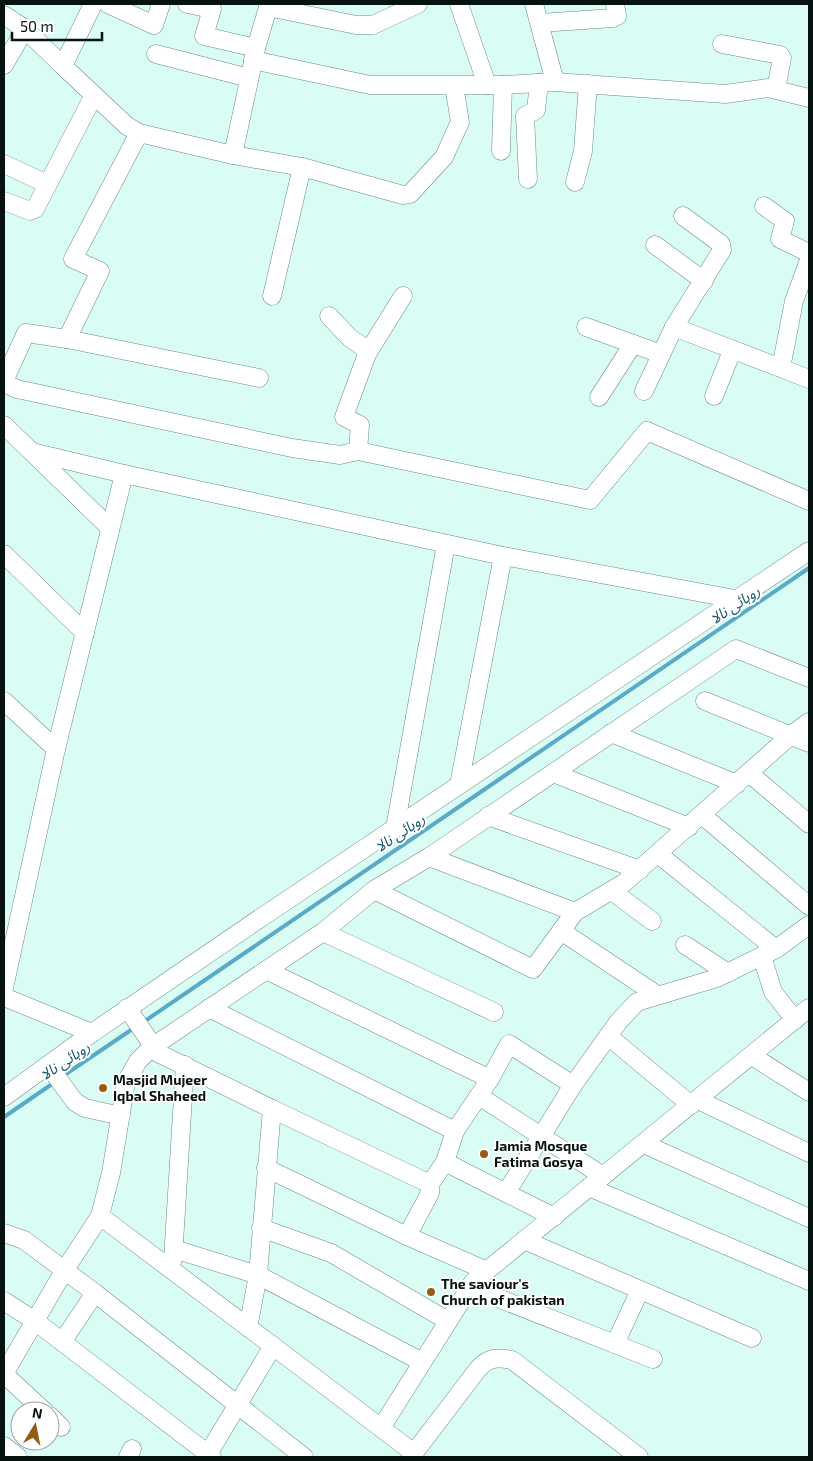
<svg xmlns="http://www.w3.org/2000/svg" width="813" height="1461" viewBox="0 0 813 1461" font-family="'Exo 2','Noto Sans Arabic',sans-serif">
<rect width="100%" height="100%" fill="#d9fdf5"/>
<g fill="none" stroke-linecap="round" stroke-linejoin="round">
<g stroke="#59aac9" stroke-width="4">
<polyline points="142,1023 809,568"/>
<polyline points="63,1076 134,1028"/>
<polyline points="4,1117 55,1082"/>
</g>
<defs>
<g id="minor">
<polyline points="93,4 63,66 127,126 139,133 233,155 302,167 403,195 410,194 444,157 460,122 454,86"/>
<polyline points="108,4 154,25 161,4"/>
<polyline points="187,4 212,9 204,36 256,48"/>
<polyline points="459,4 487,85"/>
<polyline points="534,4 555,82"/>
<polyline points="268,7 356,25 373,25 418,4"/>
<polyline points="4,15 25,29 63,66"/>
<polyline points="540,23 613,18 617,16 615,4"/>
<polyline points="722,44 780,55 782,58 776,89"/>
<polyline points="156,54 249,78"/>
<polyline points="253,60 370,85 503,85 555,82 725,94 768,88 809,98"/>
<polyline points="4,65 25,29"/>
<polyline points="501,151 503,85"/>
<polyline points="233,155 256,48 269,4"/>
<polyline points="4,164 47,184"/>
<polyline points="528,179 525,116 536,110 539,83"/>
<polyline points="575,182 583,151 588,84"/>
<polyline points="4,201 30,211 35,209 94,95"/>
<polyline points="764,206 785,221 780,239 809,253"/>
<polyline points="655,245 704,281"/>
<polyline points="272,296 302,167"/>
<polyline points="329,316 350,338 366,349 367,354 344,417 360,425 358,451"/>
<polyline points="586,327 661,354"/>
<polyline points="674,327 809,379"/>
<polyline points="67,339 259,378"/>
<polyline points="367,354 403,296"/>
<polyline points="781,368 794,301 809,260"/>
<polyline points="4,381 26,333 67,339 100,271 73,259 139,133"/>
<polyline points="4,383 17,389 292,448 340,455 358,451 590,500 647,431 809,501"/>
<polyline points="644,391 674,327 722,250 721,244 683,216"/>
<polyline points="714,396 732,351"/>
<polyline points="599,397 633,344"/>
<polyline points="4,425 110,528"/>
<polyline points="32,452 124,474"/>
<polyline points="4,554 85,633"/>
<polyline points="4,701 56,749"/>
<polyline points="705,701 809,743"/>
<polyline points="611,733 737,784"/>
<polyline points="553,773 689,827"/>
<polyline points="749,773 809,824"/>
<polyline points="459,785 503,556"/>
<polyline points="702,815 809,906"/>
<polyline points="488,816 640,870"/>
<polyline points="395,828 446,544"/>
<polyline points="658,854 776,949"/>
<polyline points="429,857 575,912 624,883 791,735 809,722"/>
<polyline points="374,890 533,969 575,912"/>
<polyline points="612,891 652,921"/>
<polyline points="561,931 657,995"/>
<polyline points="323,932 494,1012"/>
<polyline points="685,945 728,973"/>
<polyline points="762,956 773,992 795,1020"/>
<polyline points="266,970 490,1079"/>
<polyline points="4,988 56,749 124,474 503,556 735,599"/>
<polyline points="4,997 92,1033"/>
<polyline points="127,1008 158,1053 272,1109 258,1275 248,1328"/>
<polyline points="209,1008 455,1131"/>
<polyline points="608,1036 691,1105"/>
<polyline points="752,1056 809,1092"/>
<polyline points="48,1065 75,1102 85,1108 121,1116"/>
<polyline points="573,1085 619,1021 637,1002 717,978 776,949 809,925"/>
<polyline points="479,1096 603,1176"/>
<polyline points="4,1097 92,1033 262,917 809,551"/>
<polyline points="698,1100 809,1153"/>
<polyline points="272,1109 430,1184"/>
<polyline points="644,1144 809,1218"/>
<polyline points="266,1168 407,1236 487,1271"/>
<polyline points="589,1187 809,1281"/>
<polyline points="506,1193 554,1217"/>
<polyline points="100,1216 273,1346 208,1454"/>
<polyline points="261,1228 331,1253 448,1321"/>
<polyline points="4,1233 24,1240 95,1293 304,1457"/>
<polyline points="407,1236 430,1193 430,1184 445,1162 455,1131 490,1079 509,1044 573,1085 506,1193 445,1162"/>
<polyline points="524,1240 752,1338"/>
<polyline points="174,1249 258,1275 422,1362"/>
<polyline points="173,1259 185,1065"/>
<polyline points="470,1287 653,1359"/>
<polyline points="4,1301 35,1321 212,1457"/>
<polyline points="62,1342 95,1293"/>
<polyline points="615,1344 640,1290"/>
<polyline points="273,1346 414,1453"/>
<polyline points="44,1411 4,1374 64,1271 100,1216 111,1173 126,1082 138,1061 152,1047 323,932 374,890 429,857 736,649 809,678"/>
<polyline points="50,1416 61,1427"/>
<polyline points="381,1428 473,1282 809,1008"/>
<polyline points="4,1446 18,1457"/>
<polyline points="128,1457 132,1449"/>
<path d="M 411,1457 L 478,1369 C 489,1357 497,1357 512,1360 L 639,1457"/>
</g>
</defs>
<use href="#minor" stroke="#698a83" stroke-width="19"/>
<use href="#minor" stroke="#fff" stroke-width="18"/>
</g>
<g fill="#935e14" stroke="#fff" stroke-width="2">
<circle cx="103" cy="1088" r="5"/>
<circle cx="484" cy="1154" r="5"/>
<circle cx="431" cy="1292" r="5"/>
</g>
<g text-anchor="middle" stroke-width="4" stroke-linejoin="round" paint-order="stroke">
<g font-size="14" font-weight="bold" fill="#071311" stroke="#fff" text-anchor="start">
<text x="113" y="1085">Masjid Mujeer<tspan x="113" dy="16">Iqbal Shaheed</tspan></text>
<text x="494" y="1151">Jamia Mosque<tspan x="494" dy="16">Fatima Gosya</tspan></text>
<text x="441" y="1289">The saviour's<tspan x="441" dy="16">Church of pakistan</tspan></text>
</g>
<g font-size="15" font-style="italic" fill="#195a70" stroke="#fff">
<text transform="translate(735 605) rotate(-34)" y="5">روہائی نالا</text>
<text transform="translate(400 833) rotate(-34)" y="5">روہائی نالا</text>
<text transform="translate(65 1061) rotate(-34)" y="5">روہائی نالا</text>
</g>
</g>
<rect width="813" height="1461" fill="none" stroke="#071311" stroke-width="10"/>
<g transform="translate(35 1426) rotate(10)"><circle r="24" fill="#ffffff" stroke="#9ca1a0"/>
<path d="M0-4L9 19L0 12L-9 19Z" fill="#935e14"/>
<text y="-8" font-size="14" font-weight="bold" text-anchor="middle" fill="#071311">N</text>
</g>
<path d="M12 32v8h90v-8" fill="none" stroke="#071311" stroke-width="2.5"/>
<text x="20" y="32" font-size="15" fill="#071311" stroke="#ffffff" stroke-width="4" paint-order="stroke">50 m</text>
</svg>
